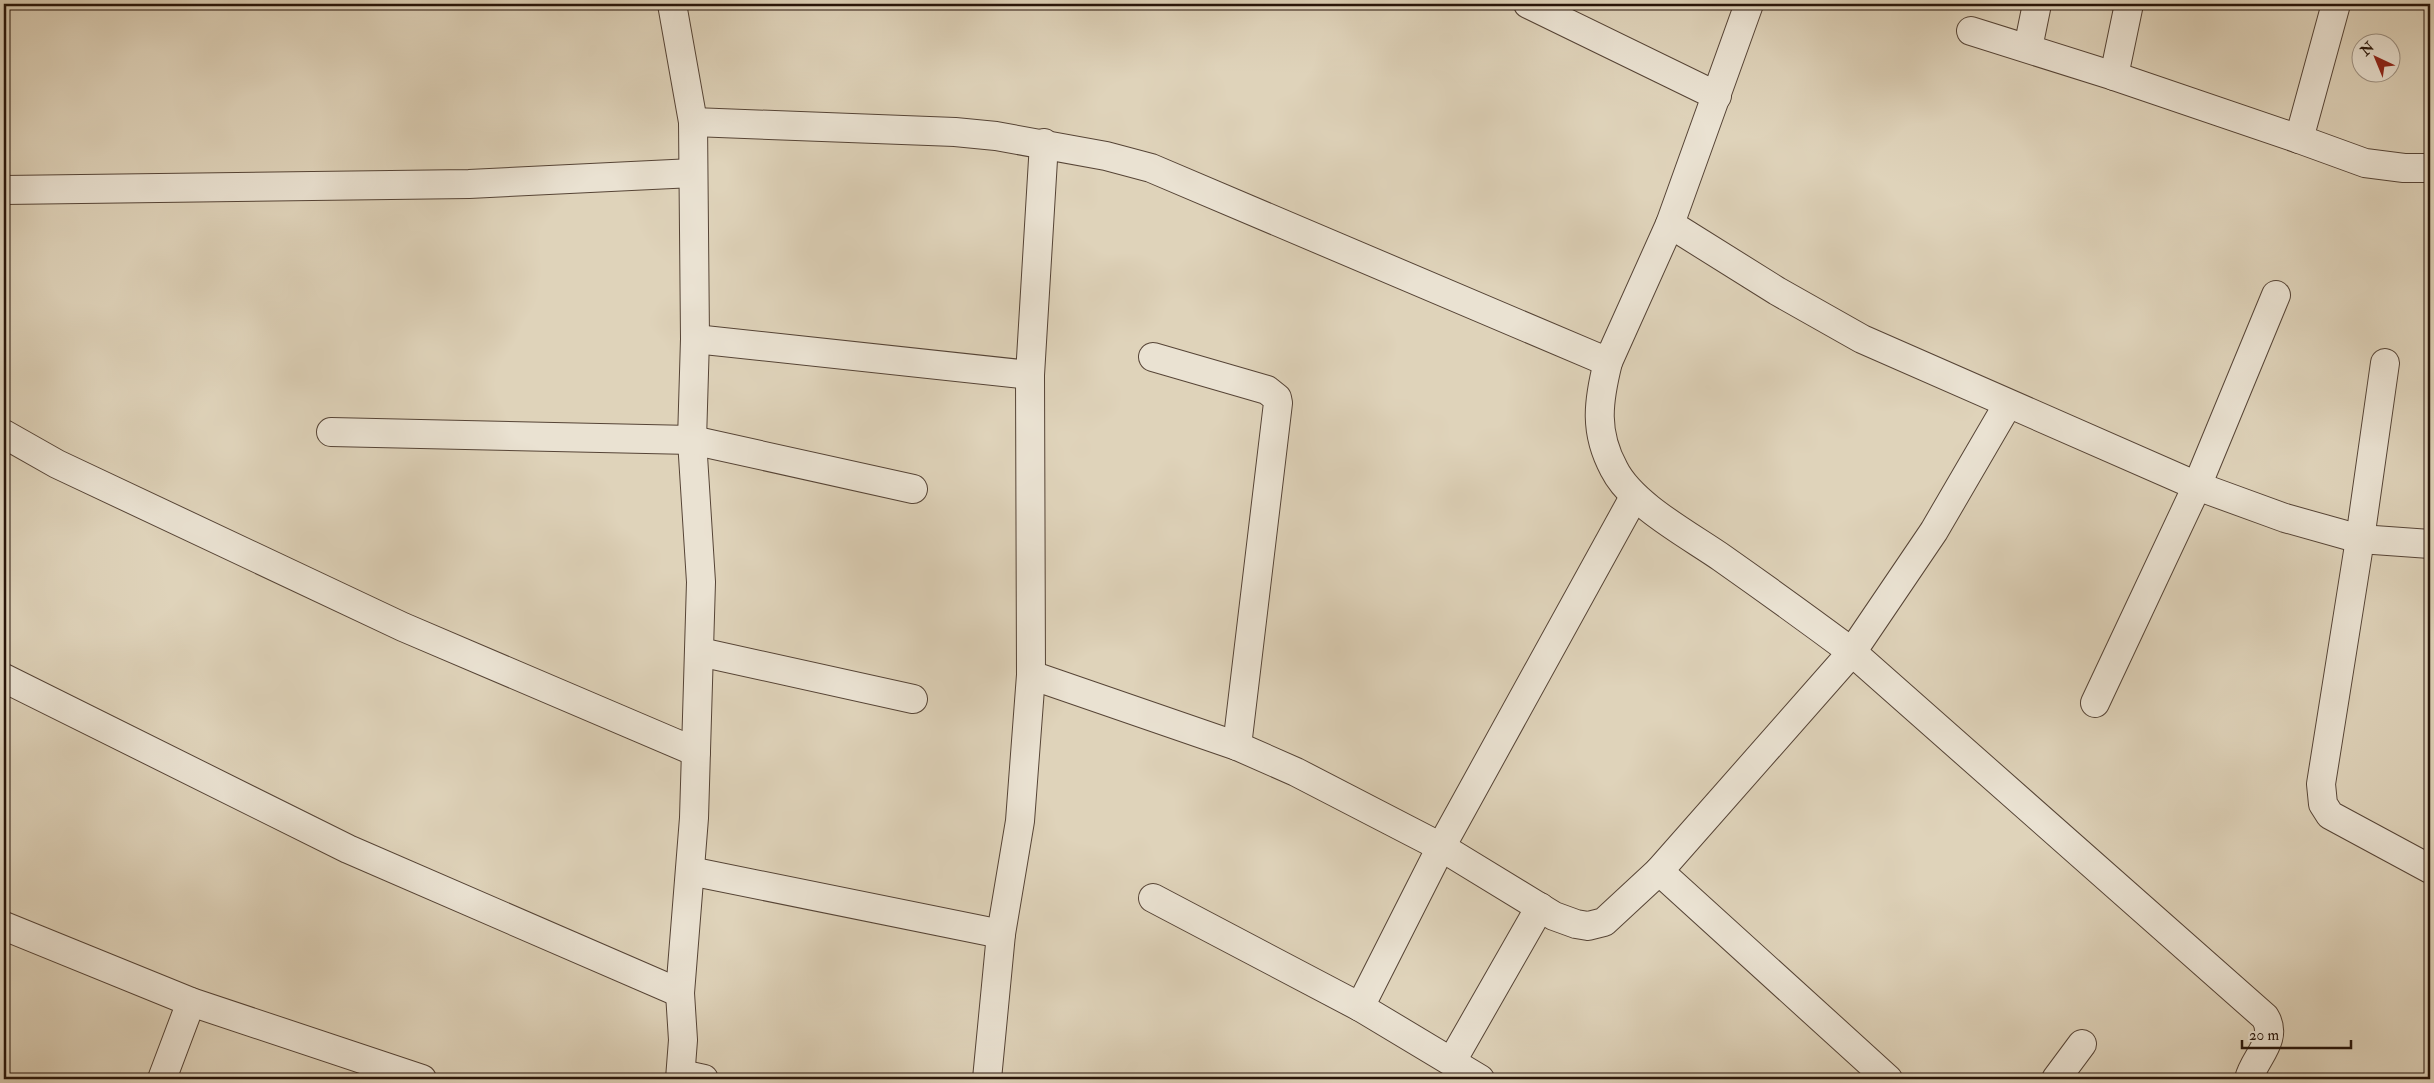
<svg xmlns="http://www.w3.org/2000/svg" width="2434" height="1083" viewBox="0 0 2434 1083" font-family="'IM FELL Double Pica',serif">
<rect width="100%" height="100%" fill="#dfd3ba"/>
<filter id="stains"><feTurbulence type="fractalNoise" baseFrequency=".004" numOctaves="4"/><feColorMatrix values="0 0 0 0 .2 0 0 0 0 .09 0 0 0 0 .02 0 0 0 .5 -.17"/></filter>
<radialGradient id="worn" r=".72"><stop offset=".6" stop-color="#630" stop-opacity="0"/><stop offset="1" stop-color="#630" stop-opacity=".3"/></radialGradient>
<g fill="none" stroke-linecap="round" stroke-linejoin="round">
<defs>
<g id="street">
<polyline points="672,4 693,122 695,339 692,440 701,582 694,818 680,993 683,1040 680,1079"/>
<polyline points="1528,4 1717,96"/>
<polyline points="2336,4 2299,139 2365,163 2404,168 2430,168"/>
<polyline points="1971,31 2114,76 2299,139"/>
<polyline points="2028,48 2037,4"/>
<polyline points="2114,76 2129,4"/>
<polyline points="693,122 955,132 996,136 1106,156 1151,168 1608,362 1670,224 1749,4"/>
<polyline points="4,190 469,184 693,173"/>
<polyline points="1670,224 1777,291 1862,339 2197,486 2285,518 2360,539 2430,544"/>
<polyline points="695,339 1030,375"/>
<polyline points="1153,357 1267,390 1277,398 1278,403 1237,746"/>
<path d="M 1608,362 C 1598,402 1594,432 1614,469 C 1632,505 1689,535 1722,558 C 1766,589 1809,620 1852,652 L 2265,1017 C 2279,1040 2254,1058 2249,1079"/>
<polyline points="2385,363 2360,539 2321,784 2323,804 2330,815 2430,869"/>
<polyline points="331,432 692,440 913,489"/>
<polyline points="4,434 57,464 403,627 696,752"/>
<polyline points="700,652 913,699"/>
<polyline points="1031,675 1237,746 1296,772 1441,847 1554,916 1576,924 1588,926 1604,922 1659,871"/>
<polyline points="4,678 348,849 680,993"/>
<polyline points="2095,703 2197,486 2276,295"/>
<polyline points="690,871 1001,934"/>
<polyline points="1153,898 1360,1007"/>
<polyline points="4,926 191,1002 422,1079"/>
<polyline points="1452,1061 1540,907"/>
<polyline points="681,1074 704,1079"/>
<polyline points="162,1079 191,1002"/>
<polyline points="987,1079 1001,934 1020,821 1031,675 1030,375 1044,143"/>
<polyline points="1480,1079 1360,1007 1441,847 1634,497"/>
<polyline points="1888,1079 1659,871 1852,652 1934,531 2008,404"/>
<polyline points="2056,1079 2082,1044"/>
</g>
</defs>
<use href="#street" stroke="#564436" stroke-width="30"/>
<use href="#street" stroke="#eae2d2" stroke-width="28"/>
</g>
<rect width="2434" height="1083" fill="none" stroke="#dfd3ba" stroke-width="20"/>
<rect x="5" y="5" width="2424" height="1073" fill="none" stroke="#28150a" stroke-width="2.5"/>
<rect x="10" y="10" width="2414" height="1063" fill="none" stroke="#28150a"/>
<g transform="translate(2376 58) rotate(316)"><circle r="24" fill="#eae2d2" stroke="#9c9082"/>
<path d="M0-4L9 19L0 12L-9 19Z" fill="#8f2418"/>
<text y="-8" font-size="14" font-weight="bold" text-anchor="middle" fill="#28150a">N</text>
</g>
<path d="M2242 1040v8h109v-8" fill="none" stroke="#28150a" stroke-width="2.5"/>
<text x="2249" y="1040" font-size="15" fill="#28150a" stroke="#eae2d2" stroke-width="4" paint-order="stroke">20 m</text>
<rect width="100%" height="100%" filter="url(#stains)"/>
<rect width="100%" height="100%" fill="url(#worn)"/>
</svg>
